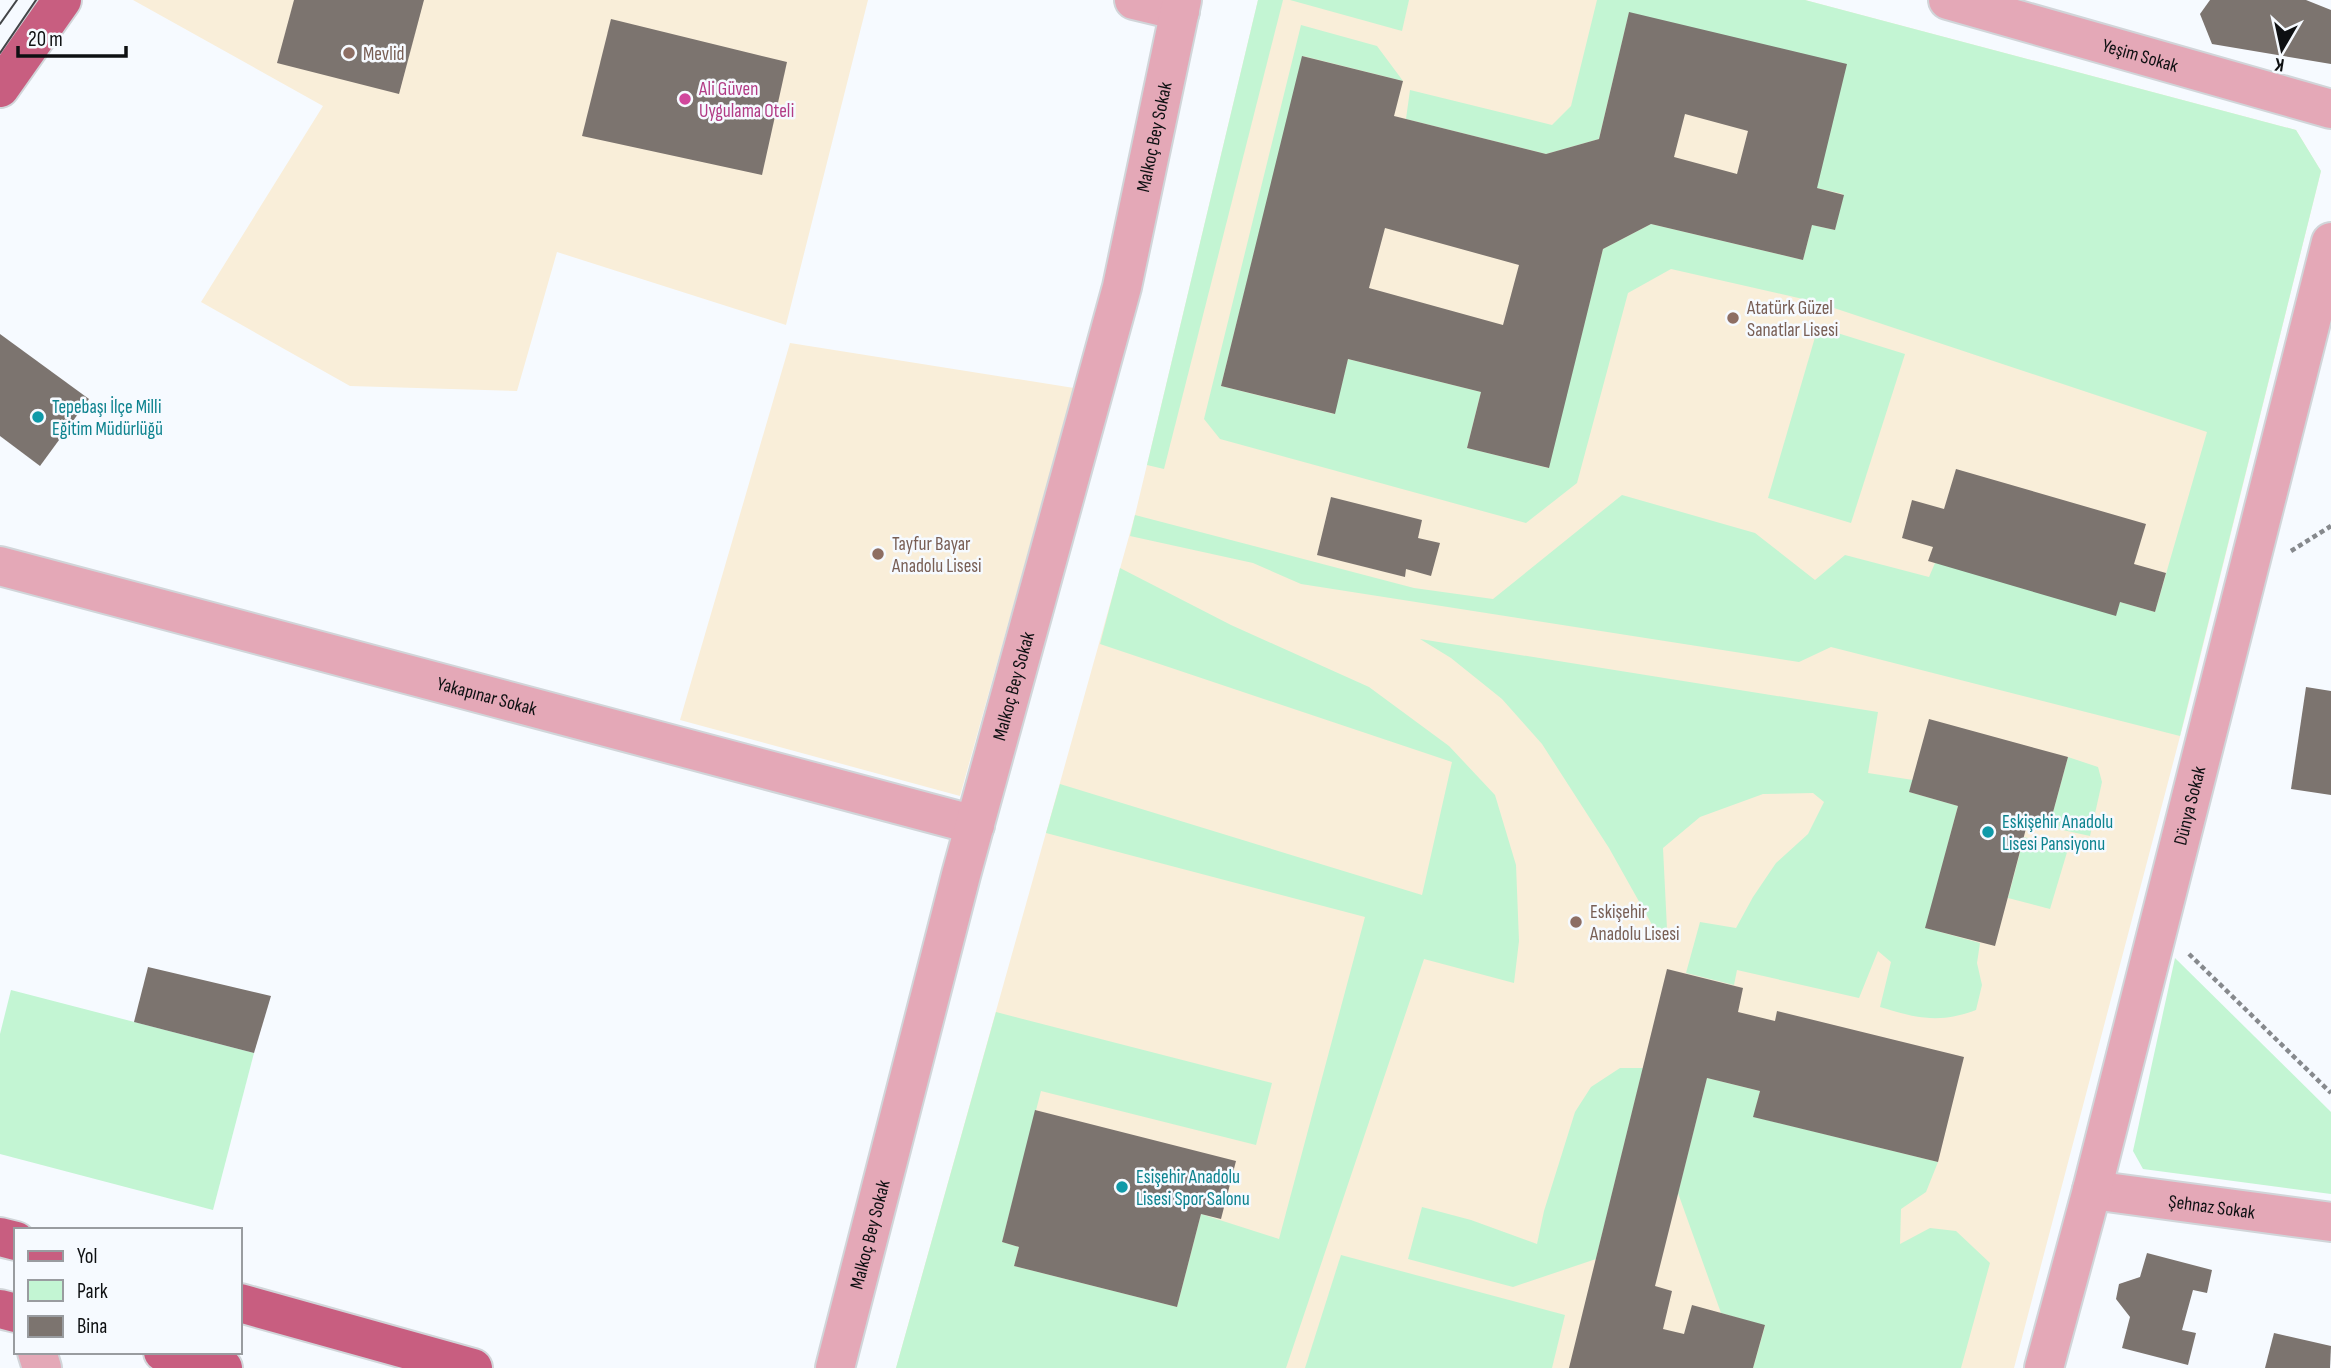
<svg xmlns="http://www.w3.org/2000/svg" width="2331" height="1368" viewBox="0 0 2331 1368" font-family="'Sofia Sans Condensed',sans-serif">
<rect width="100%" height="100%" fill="#f6faff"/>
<g fill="#f9eed9">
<polygon points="133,0 868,0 786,325 557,252 517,391 350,386 201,302 323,106"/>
<polygon points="1258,0 1805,0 2296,130 2321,171 2187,710 2014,1368 896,1368 1135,515"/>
<polygon points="790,343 1074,388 960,796 680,720"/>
</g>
<g fill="#c3f5d3">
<polygon points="1258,0 1283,0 1164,469 1147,465"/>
<polygon points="1290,0 1409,0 1402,31"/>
<polygon points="1597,0 1805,0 2296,130 2321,171 2180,736 1831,647 1799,662 1301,584 1253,563 1130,536 1135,515 1414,588 1493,599 1622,495 1755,533 1815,580 1845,555 1929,577 1935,563 2120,602 2155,612 2207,432 1816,302 1671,269 1628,293 1577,483 1526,523 1220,439 1204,419 1301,25 1377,46 1403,81 1303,56 1221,386 1334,414 1348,359 1481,392 1467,448 1548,468 1603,249 1651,224 1803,260 1812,225 1835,230 1843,194 1817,188 1629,13 1599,139 1546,154 1406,119 1410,90 1552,125 1571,106"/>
<polygon points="1818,327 1905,354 1851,523 1768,498"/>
<polygon points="1120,568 1231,625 1369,687 1449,746 1495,795 1516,865 1519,941 1514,983 1424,959 1286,1368 896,1368 996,1012 1272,1083 1256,1145 1041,1091 1002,1242 1019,1247 1014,1266 1177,1307 1201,1214 1279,1239 1365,917 1046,833 1060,784 1422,895 1452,762 1100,644"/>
<path d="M 1420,639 L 1878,712 L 1868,773 L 1913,780 L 1909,792 L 1958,806 L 1926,928 L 1980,943 L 1977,963 L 1982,985 L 1976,1010 C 1939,1024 1916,1018 1880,1007 L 1891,962 L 1878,951 L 1859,998 L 1737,970 L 1734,985 L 1686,973 L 1700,922 L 1736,928 L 1753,897 L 1776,863 L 1808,834 L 1824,802 L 1813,793 L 1763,794 L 1700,817 L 1663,848 L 1667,929 L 1655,930 L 1609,848 L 1542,744 L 1502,699 L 1451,658 Z"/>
<polygon points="2068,757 2098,767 2102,782 2090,836 2049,827"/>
<polygon points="2024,837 2068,849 2050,909 2008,898"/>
<polygon points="2175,958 2331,1112 2331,1194 2143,1169 2133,1151"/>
<polygon points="11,990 254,1053 213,1210 0,1154 0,1034"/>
<polygon points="1620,1068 1643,1068 1596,1259 1513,1287 1408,1259 1422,1207 1471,1220 1537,1244 1544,1211 1575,1112 1591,1087"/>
<polygon points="1707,1078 1760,1091 1754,1117 1938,1162 1926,1192 1901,1209 1900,1244 1930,1228 1956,1231 1990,1263 1961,1368 1753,1368 1765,1326 1721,1313 1678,1193"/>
<polygon points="1341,1255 1565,1315 1552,1368 1305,1368"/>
</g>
<g fill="#7c746f" fill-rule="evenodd">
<polygon points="294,0 424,0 399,94 277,63"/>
<polygon points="2210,0 2306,0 2331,10 2331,64 2212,44 2200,14"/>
<path d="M 1629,12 L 1847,64 L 1817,188 L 1844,195 L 1835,230 L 1812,225 L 1803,260 L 1651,224 L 1603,249 L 1549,468 L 1467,448 L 1481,392 L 1348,359 L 1335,414 L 1221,386 L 1302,56 L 1403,81 L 1394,116 L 1546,154 L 1599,139 ZM 1685,114 L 1748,131 L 1737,174 L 1674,157 ZM 1385,228 L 1519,265 L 1503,325 L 1369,288 Z"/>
<polygon points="611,19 787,62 762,175 582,136"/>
<polygon points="0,334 89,399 40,466 0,436"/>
<polygon points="1956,469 2146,524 2134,564 2166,573 2155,612 2120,602 2116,616 1928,561 1933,547 1902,538 1912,500 1944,509"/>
<polygon points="1331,497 1422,520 1418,538 1440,543 1431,576 1406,569 1405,577 1317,555"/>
<polygon points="2306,687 2331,691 2331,795 2291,789"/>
<polygon points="1929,719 2068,757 2049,827 2028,821 1995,946 1925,928 1958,806 1909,792"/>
<polygon points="148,967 271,996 254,1053 134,1022"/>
<polygon points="1667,969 1743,988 1738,1012 1775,1021 1777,1011 1964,1057 1938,1162 1753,1117 1760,1091 1707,1078 1655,1286 1672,1291 1663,1329 1684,1334 1692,1305 1765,1325 1753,1368 1569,1368"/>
<polygon points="1035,1110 1236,1161 1221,1219 1201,1214 1177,1307 1014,1266 1019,1247 1002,1242"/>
<polygon points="2147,1253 2212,1270 2207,1293 2193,1290 2182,1330 2196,1333 2188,1365 2122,1348 2130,1317 2116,1299 2119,1284 2140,1277"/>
<polygon points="2274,1333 2331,1346 2330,1368 2265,1368"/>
</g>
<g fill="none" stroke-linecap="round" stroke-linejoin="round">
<defs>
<g id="minor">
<polyline points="1134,0 1180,11"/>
<path id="s1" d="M 1948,0 L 2331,109"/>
<path id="s2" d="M 0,566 L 975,825"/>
<path id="s3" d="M 2092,1190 L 2331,1222"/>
<polyline points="37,1352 42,1368"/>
<path id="s4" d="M 835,1368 L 961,875 L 1122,287 L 1182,0"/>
<path id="s5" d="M 2044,1368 L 2092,1190 L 2331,242"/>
</g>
<g id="major">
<polyline points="0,88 62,0"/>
<polyline points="0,1237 16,1241"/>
<polyline points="240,1303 473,1368"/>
<polyline points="0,1309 16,1313"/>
<polyline points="163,1352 223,1368"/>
</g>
</defs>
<use href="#minor" stroke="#d1d5d9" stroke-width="42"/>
<use href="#major" stroke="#d1d5d9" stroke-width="42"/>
<g stroke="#86898d" stroke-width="4.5" stroke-dasharray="5 3.5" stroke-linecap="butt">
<polyline points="2291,551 2331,526"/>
<polyline points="2189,954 2331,1093"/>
</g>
<use href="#minor" stroke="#e4a8b7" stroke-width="38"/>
<use href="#major" stroke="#c85e80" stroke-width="38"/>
<g stroke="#434548" stroke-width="2">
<polyline points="0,24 17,0"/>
<polyline points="0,53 36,0"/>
</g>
</g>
<g fill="#8d6e63" stroke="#f6faff" stroke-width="2.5">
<circle cx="349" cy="53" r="7"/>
<circle cx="1733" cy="318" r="7"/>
<circle cx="878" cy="554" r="7"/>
<circle cx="1576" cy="922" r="7"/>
</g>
<circle fill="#d1479c" stroke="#f6faff" stroke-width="2.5" cx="685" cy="99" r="7"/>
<g fill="#0f9aa8" stroke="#f6faff" stroke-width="2.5">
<circle cx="38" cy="417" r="7"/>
<circle cx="1988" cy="832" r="7"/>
<circle cx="1122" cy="1187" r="7"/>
</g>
<g text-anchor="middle" stroke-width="5" stroke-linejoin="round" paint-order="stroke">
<g font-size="19" fill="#785e54" stroke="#f6faff" text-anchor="start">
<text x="363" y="60">Mevlid</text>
<text x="1747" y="314">Atatürk Güzel<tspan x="1747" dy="22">Sanatlar Lisesi</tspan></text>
<text x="892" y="550">Tayfur Bayar<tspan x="892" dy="22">Anadolu Lisesi</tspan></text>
<text x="1590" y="918">Eskişehir<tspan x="1590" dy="22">Anadolu Lisesi</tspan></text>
</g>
<g font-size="19" fill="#0e1012" stroke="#f6faff">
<text dy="7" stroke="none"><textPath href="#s1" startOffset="200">Yeşim Sokak</textPath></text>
<text dy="7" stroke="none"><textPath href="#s4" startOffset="1272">Malkoç Bey Sokak</textPath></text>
<text dy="7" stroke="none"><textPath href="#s4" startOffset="705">Malkoç Bey Sokak</textPath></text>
<text dy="7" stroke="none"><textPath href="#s2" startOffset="504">Yakapınar Sokak</textPath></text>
<text dy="7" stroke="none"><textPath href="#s5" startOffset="581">Dünya Sokak</textPath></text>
<text dy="7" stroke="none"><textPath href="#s3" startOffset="121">Şehnaz Sokak</textPath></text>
<text dy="7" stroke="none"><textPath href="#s4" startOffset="138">Malkoç Bey Sokak</textPath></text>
</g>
<g font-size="19" fill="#b23c85" stroke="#f6faff" text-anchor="start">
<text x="699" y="95">Ali Güven<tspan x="699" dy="22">Uygulama Oteli</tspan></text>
</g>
<g font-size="19" fill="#0d838f" stroke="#f6faff" text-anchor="start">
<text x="52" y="413">Tepebaşı İlçe Milli<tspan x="52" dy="22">Eğitim Müdürlüğü</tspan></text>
<text x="2002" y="828">Eskişehir Anadolu<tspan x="2002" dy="22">Lisesi Pansiyonu</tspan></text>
<text x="1136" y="1183">Esişehir Anadolu<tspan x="1136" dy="22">Lisesi Spor Salonu</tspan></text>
</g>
</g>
<rect x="14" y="1228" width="228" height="126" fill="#f6faff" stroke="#999ca0" stroke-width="2"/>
<rect x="28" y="1251" width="35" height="10" fill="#c85e80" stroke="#999ca0" stroke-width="2"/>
<text x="77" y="1263" font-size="21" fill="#0e1012">Yol</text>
<rect x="28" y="1280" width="35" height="21" fill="#c3f5d3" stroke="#999ca0" stroke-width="2"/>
<text x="77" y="1298" font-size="21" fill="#0e1012">Park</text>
<rect x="28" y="1316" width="35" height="21" fill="#7c746f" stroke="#999ca0" stroke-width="2"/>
<text x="77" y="1333" font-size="21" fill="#0e1012">Bina</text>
<g transform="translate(2282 49) rotate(189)" stroke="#f6faff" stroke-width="5" paint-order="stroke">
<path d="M0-5L12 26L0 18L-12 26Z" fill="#0e1012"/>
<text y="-10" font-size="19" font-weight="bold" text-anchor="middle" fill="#0e1012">K</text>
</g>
<path d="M18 46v10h108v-10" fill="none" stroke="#0e1012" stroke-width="3.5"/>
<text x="28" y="46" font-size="21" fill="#0e1012" stroke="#f6faff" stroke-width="5" paint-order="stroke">20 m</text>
</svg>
